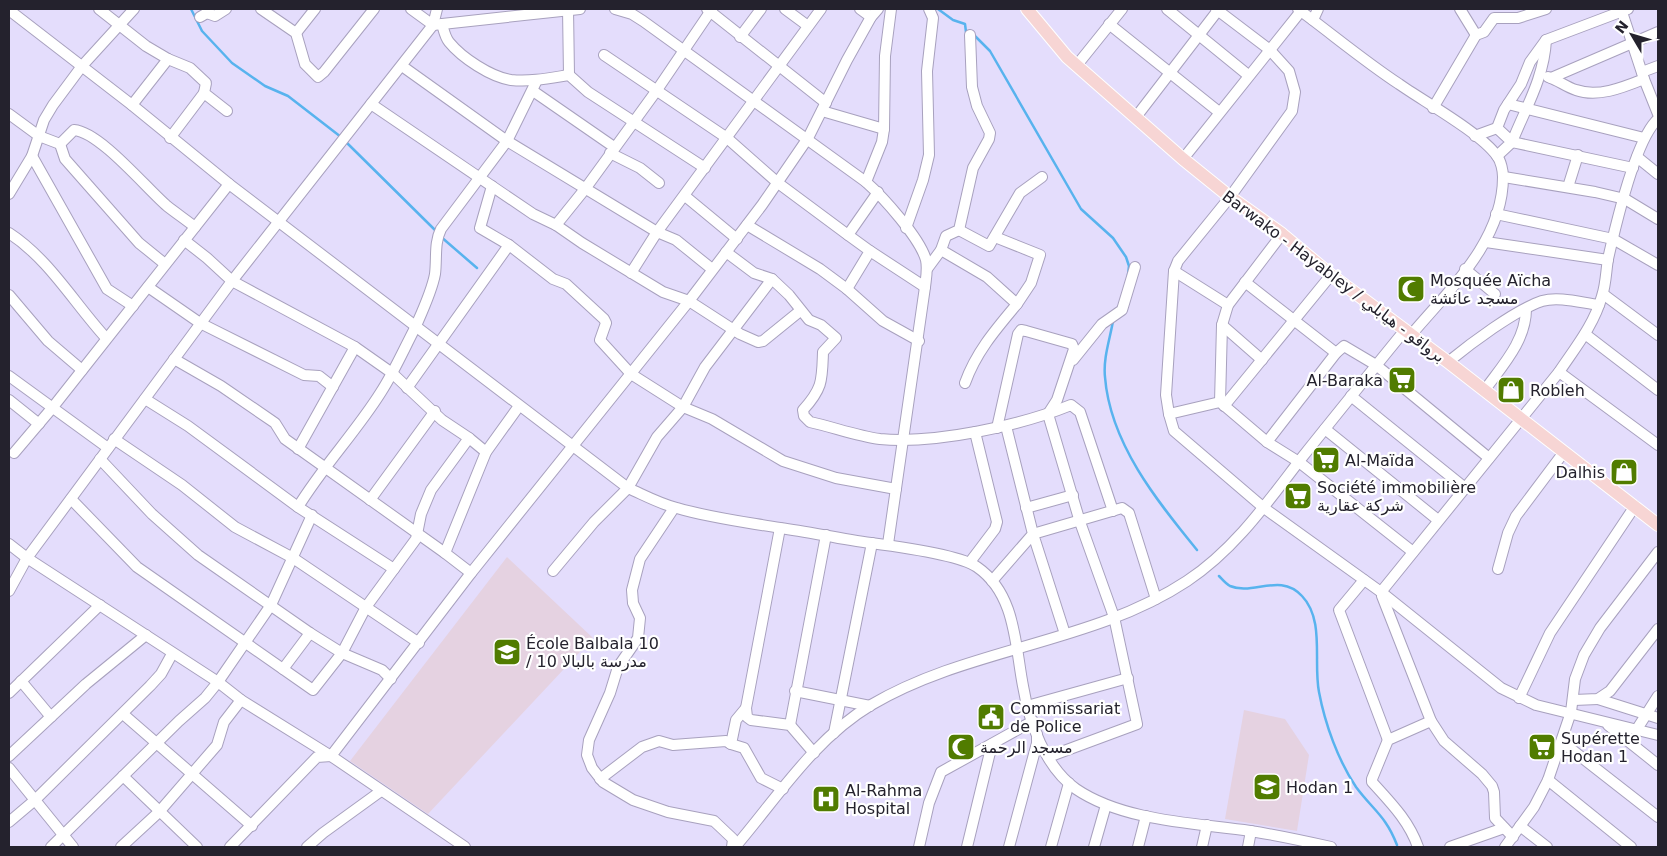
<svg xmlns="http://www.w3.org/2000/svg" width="1667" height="856" viewBox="0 0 1667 856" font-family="'DejaVu Sans','Noto Sans Arabic',sans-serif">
<rect width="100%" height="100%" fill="#e4ddfc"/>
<g fill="#e5d2e1">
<polygon points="507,557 593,638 428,814 350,761"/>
<polygon points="1244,710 1285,719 1309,755 1297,831 1225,819"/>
</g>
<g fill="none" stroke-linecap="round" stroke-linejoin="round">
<g stroke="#58b3ee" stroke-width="2.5">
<polyline points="191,9 202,31 232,63 265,86 288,96 341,137"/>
<polyline points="938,9 953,20 965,24 966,32 975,36 990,51 1081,209 1113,238 1126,257 1129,266 1128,275"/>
<polyline points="345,141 437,232"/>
<polyline points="440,236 477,268"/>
<path d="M 1113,321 C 1110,339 1103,358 1105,377 C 1110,443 1157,501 1197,550"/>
<path d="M 1219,576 C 1222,579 1226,584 1230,586 C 1253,596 1280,572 1302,596 C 1325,620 1313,662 1319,692 C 1325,724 1338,760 1356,787 C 1373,810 1386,816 1397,845"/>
</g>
<defs>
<g id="minor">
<polyline points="99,9 146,46 168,59 190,68 206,83 204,93 227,111"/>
<polyline points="261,9 296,33 305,64 318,77 324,72 374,9"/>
<polyline points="411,9 433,25 580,9"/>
<polyline points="568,9 569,75"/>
<path d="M 615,9 L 632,14 L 643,21 L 866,182 C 883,197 920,238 926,260 C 928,269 926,278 925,287 L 888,544"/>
<polyline points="707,9 826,103"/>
<polyline points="785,9 808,26"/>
<polyline points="860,9 871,17"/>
<polyline points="1167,9 1248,75"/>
<polyline points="1216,9 1270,50 1289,71 1295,92 1292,111 1230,197 1178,261 1174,271 1166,395 1169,414 1174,431 1264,508 1381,592 1501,688 1536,705 1658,735"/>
<path d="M 1298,9 C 1332,34 1364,61 1399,84 C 1423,101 1481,133 1497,156 C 1501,161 1503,171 1503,177 C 1503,241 1449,290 1411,335"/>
<polyline points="1460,9 1476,35"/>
<polyline points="1621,9 1644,79 1658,114"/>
<path d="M 9,10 L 132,105 L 229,184 L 628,488 C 644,495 660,504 677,508 C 711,518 745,522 780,528 C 810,532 840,539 871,543 C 894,546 960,555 977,567 C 1016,594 1015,645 1023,686 C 1029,722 1045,767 1076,789 C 1123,821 1194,823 1250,831 C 1277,835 1304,841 1331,847"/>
<polyline points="200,17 207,13 215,16 226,9"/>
<polyline points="1313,20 1318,9"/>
<path d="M 442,24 C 444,31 445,37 449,42 C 462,58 491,77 511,80 C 531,82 550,78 569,75 L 588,92 L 705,168"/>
<polyline points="1109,24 1219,112"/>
<polyline points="296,33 315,9"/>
<polyline points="740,37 761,9"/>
<path d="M 1546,40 C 1544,78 1526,107 1512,142 L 1633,168"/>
<polyline points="604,55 727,138 778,183 848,235"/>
<polyline points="1077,65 1122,9"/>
<polyline points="402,66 507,141 657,232 676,240 712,269"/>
<polyline points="1642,72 1658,66"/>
<path d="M 1548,77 C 1558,80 1566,87 1576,90 C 1598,98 1624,87 1644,79"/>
<polyline points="1551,78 1658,32"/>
<polyline points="533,91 614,147"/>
<polyline points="371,104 533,214 556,225 582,243 663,292 689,301 740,334 758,342 763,341 800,311"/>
<polyline points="1508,104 1644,138"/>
<polyline points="132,105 168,59"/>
<polyline points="1433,108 1476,35 1484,32 1494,18 1518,18 1546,9"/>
<polyline points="822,111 884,129"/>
<polyline points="9,114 39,136 60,144"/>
<polyline points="1136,117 1219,9"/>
<polyline points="1475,136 1497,128"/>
<polyline points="170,138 204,93"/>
<path d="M 60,144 L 74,130 C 100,132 146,188 167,206 C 176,213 186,220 195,227"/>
<polyline points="60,144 65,159 139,243 165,264"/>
<polyline points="610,153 640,168 659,183"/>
<polyline points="32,156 107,289 133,306"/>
<polyline points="1497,156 1512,142 1497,128 1504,110 1521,84 1530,62 1546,40 1628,9"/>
<polyline points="1637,157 1658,174"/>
<polyline points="1183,159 1301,11"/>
<polyline points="1504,177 1595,192 1625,199 1658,219"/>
<polyline points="866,182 882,142 884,129 885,56 891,9"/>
<polyline points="492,186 480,228 509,245 553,279 566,284 604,319 606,323 600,340 631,374 683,407 712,419 783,461 836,478 896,489"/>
<polyline points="1568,187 1578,155"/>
<polyline points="9,194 32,156 44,120 53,105 82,66 134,9"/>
<polyline points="685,196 737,239"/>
<polyline points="1496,214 1613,239 1658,265"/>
<polyline points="556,225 585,189 657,90 712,9"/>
<polyline points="747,225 820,269 847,289 883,321 919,341"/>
<polyline points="906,228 923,180 929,155 927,71 933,18 929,9"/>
<polyline points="959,230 989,246 1020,193 1042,177"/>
<path d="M 9,233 C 49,259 74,303 106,338"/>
<polyline points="1282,234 1228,305 1222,325 1220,402 1267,442 1299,462 1413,552"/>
<polyline points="995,237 1040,255 1031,283 1017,304"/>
<polyline points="184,240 207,258 232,281 355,347 392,373 442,420 469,438"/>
<polyline points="1486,242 1608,260"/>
<path d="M 941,250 L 987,277 L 1017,304 C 996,329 976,352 965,383"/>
<polyline points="870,251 925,287"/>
<path d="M 726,252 L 754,273 L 772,279 L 789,295 L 809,320 L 821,325 L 836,338 L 823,352 C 822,380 823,388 803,410 L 804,416 L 810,422 C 833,427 857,436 880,439 C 936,444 1019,426 1071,405 L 1080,412 L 1113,511"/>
<polyline points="927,269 941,250 946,236 959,230 973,168 989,139 990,133 977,106 972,87 970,35"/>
<polyline points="1465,269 1495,294"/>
<polyline points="1174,271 1228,305"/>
<polyline points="631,273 657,232 821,9"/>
<polyline points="1245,282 1336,353"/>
<polyline points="148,287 200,323 304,375 319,376 333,387"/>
<polyline points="847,289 870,251 848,235 878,192"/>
<polyline points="1603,294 1658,335"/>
<polyline points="9,295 48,341 82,370"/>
<polyline points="1222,325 1262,360"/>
<polyline points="1585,334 1658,390"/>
<polyline points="174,359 221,386 275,423 285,439 445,553"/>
<polyline points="1073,360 1102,324 1122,310 1135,267"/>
<path d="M 1448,362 C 1470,344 1515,310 1542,301 C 1559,296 1582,303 1599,305"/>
<polyline points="1559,372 1658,445"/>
<polyline points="9,376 108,448"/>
<polyline points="407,388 509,245"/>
<path d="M 1484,391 C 1502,366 1526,341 1526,309"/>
<polyline points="1351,396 1465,488"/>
<polyline points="145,399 188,426 298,507 394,569"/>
<polyline points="9,400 39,424"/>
<polyline points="1224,406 1331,275"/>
<polyline points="1169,414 1220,402"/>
<polyline points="997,428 1018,334 1021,330 1026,331 1072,344 1074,349 1057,400 1048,414 1080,522 1114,617 1137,724 1048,757"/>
<polyline points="1325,429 1438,520"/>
<polyline points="114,439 182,485 235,527 293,558 419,643"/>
<polyline points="1267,442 1336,353 1344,346 1376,365 1489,458"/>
<polyline points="298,449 355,347"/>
<polyline points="14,453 53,407 229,184"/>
<polyline points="100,459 152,514 198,555 310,633 342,653 382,670 391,679"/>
<polyline points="71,499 137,567 313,690 342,653 366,607 416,539 421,514 431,490 469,438 486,452"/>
<polyline points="370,500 435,411"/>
<path d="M 298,507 C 323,466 356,432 381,392 C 394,372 404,349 415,328 C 422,312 432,291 435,274 C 437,258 434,243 441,229 L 507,141 L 537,80"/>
<polyline points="674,508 640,559 632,590 633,603 640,618 638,638 618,667 610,693 589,740 587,755 592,768 603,782 633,800 668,812 714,821 733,839 732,847"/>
<polyline points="1026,508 1073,495"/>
<polyline points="780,528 746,708 747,717 751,720 790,725 814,753"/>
<polyline points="9,544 27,558 218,682 241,700 331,756 465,847"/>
<polyline points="970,562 995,529 997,522 975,432"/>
<polyline points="1498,569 1508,533 1516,516 1564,452"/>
<polyline points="553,571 594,522 628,488 657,437 683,407 705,367 772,279"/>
<polyline points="471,573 445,553 486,452 519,406"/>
<polyline points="1364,580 1339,610 1388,740"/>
<polyline points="992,581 1033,534 1006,426"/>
<polyline points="9,591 27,558 232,281 433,25 437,9"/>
<path d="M 1381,592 L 1559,372 C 1575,348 1594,325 1602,296 C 1606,284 1606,271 1608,259 C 1615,228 1636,138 1658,119"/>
<polyline points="1382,596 1431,721 1444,741 1482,774 1492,786 1494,792 1495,818 1513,837"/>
<polyline points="1065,634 1033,534 1122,508 1129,513 1156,599"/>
<polyline points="283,669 310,633"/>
<polyline points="21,681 51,717"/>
<polyline points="795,691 870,706"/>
<polyline points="9,693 100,605"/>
<polyline points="1519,698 1550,633 1635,506"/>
<polyline points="1598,699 1658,718"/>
<polyline points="1574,700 1598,699 1610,691 1658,629"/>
<polyline points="1027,706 1128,678"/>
<polyline points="746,708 736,720 731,744 744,748 761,778 783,789"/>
<polyline points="123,714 252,826"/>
<polyline points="790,725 826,535"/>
<polyline points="1608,725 1658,765"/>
<polyline points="1637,729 1658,696"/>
<polyline points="834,733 872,543"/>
<polyline points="1562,742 1658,817"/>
<polyline points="9,756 86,684 146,635"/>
<polyline points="9,768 73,847"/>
<polyline points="123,776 197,847"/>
<polyline points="600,779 642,747 659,741 673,745 726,741 731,744"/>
<polyline points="1548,780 1631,847"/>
<polyline points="9,822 35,800 150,686 161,674 172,654"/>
<polyline points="1520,826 1547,847"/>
<polyline points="51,847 179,721 205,698 218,682 271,605 312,515"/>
<polyline points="121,847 159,812 217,745 224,722 241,700"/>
<polyline points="230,847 317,757 331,756 471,573 689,301 762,205 808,138 847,60 871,17 878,9"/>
<polyline points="307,847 323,833 381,791"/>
<path d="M 735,847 C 777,798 814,739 871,705 C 969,647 1092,644 1187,581 C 1234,550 1267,503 1300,460 C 1335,416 1370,373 1405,330"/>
<polyline points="919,847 929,803 941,772 1033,721"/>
<polyline points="967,847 992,744"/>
<polyline points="1009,847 1037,743 1037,734"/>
<polyline points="1051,847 1069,783"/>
<polyline points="1094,847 1106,805"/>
<polyline points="1138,847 1146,816"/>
<polyline points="1202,847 1207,825"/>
<polyline points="1248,847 1251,831"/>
<path d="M 1418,847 C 1409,821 1391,803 1372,782 L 1372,779 L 1388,740 L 1431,721"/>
<polyline points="1450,847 1504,828"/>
<polyline points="1505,847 1534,807 1548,780 1571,712 1575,679 1584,655 1600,628 1658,552"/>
</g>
<polyline id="major" points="1027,9 1067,57 1183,159 1230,197 1282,234 1331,275 1448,362 1658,525"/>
</defs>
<use href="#minor" stroke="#a8a1be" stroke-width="12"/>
<use href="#major" stroke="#fff" stroke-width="14"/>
<use href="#minor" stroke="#fff" stroke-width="10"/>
<use href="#major" stroke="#f7d5d4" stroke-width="12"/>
</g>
<defs>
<symbol id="mosque-square" viewBox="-11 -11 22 22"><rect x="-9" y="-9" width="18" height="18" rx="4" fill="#517c00" stroke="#fff"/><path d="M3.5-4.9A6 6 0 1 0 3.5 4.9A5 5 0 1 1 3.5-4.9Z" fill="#fff"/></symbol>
<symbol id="supermarket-square" viewBox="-11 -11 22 22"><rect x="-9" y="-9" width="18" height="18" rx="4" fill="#517c00" stroke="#fff"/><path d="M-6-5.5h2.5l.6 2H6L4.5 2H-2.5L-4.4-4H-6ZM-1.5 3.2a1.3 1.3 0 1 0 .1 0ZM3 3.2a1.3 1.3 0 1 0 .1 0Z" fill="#fff"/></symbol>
<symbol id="shop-square" viewBox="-11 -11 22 22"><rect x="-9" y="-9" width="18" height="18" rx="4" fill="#517c00" stroke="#fff"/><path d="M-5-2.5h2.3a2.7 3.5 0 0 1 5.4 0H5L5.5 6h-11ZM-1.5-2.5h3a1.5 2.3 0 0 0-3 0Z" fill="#fff"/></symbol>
<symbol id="school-square" viewBox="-11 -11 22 22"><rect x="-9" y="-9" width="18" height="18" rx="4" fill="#517c00" stroke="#fff"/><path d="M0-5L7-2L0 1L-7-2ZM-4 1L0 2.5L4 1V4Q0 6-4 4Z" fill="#fff"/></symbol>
<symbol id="civic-square" viewBox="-11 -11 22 22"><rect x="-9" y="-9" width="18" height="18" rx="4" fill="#517c00" stroke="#fff"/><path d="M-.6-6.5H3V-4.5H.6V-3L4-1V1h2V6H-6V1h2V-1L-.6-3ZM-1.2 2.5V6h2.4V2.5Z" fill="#fff"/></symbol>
<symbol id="hospital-square" viewBox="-11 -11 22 22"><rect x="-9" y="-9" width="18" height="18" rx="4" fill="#517c00" stroke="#fff"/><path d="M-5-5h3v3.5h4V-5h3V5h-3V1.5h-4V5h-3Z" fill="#fff"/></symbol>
</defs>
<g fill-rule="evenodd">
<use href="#mosque-square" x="1395" y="273" width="32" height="32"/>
<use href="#supermarket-square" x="1386" y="364" width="32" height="32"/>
<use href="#shop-square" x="1495" y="374" width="32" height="32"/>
<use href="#supermarket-square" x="1310" y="444" width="32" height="32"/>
<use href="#shop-square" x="1608" y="456" width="32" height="32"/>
<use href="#supermarket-square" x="1282" y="480" width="32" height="32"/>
<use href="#school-square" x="491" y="636" width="32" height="32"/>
<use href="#civic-square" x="975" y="701" width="32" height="32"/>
<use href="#mosque-square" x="945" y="731" width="32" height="32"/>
<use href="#supermarket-square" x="1526" y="731" width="32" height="32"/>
<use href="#school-square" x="1251" y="771" width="32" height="32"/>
<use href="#hospital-square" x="810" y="783" width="32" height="32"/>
</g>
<g text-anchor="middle" stroke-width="4.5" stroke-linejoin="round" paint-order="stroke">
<g font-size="16" fill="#24222d" stroke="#fff">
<text transform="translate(1334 276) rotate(37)" y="6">Barwako - Hayabley / برواقو - هيابلي</text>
</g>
<g font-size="16" fill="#24222d" stroke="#fff" text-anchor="start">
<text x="1430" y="286">Mosquée Aïcha<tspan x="1430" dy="18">مسجد عائشة</tspan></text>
<text x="1383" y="386" text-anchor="end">Al-Baraka</text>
<text x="1530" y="396">Robleh</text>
<text x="1345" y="466">Al-Maïda</text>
<text x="1605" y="478" text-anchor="end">Dalhis</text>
<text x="1317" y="493">Société immobilière<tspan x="1317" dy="18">شركة عقارية</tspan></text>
<text x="526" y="649">École Balbala 10<tspan x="526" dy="18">/ مدرسة بالبالا 10</tspan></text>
<text x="1010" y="714">Commissariat<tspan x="1010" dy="18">de Police</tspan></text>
<text x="1561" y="744">Supérette<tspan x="1561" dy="18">Hodan 1</tspan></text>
<text x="980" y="753">مسجد الرحمة</text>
<text x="1286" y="793">Hodan 1</text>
<text x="845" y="796">Al-Rahma<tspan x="845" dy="18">Hospital</tspan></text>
</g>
</g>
<rect width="1667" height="856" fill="none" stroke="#24222d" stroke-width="20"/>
<g transform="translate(1632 35) rotate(308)" stroke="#ffffff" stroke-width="4" paint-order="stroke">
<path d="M0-4L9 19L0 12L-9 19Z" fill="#24222d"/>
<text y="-8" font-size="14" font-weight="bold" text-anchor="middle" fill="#24222d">N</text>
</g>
</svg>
